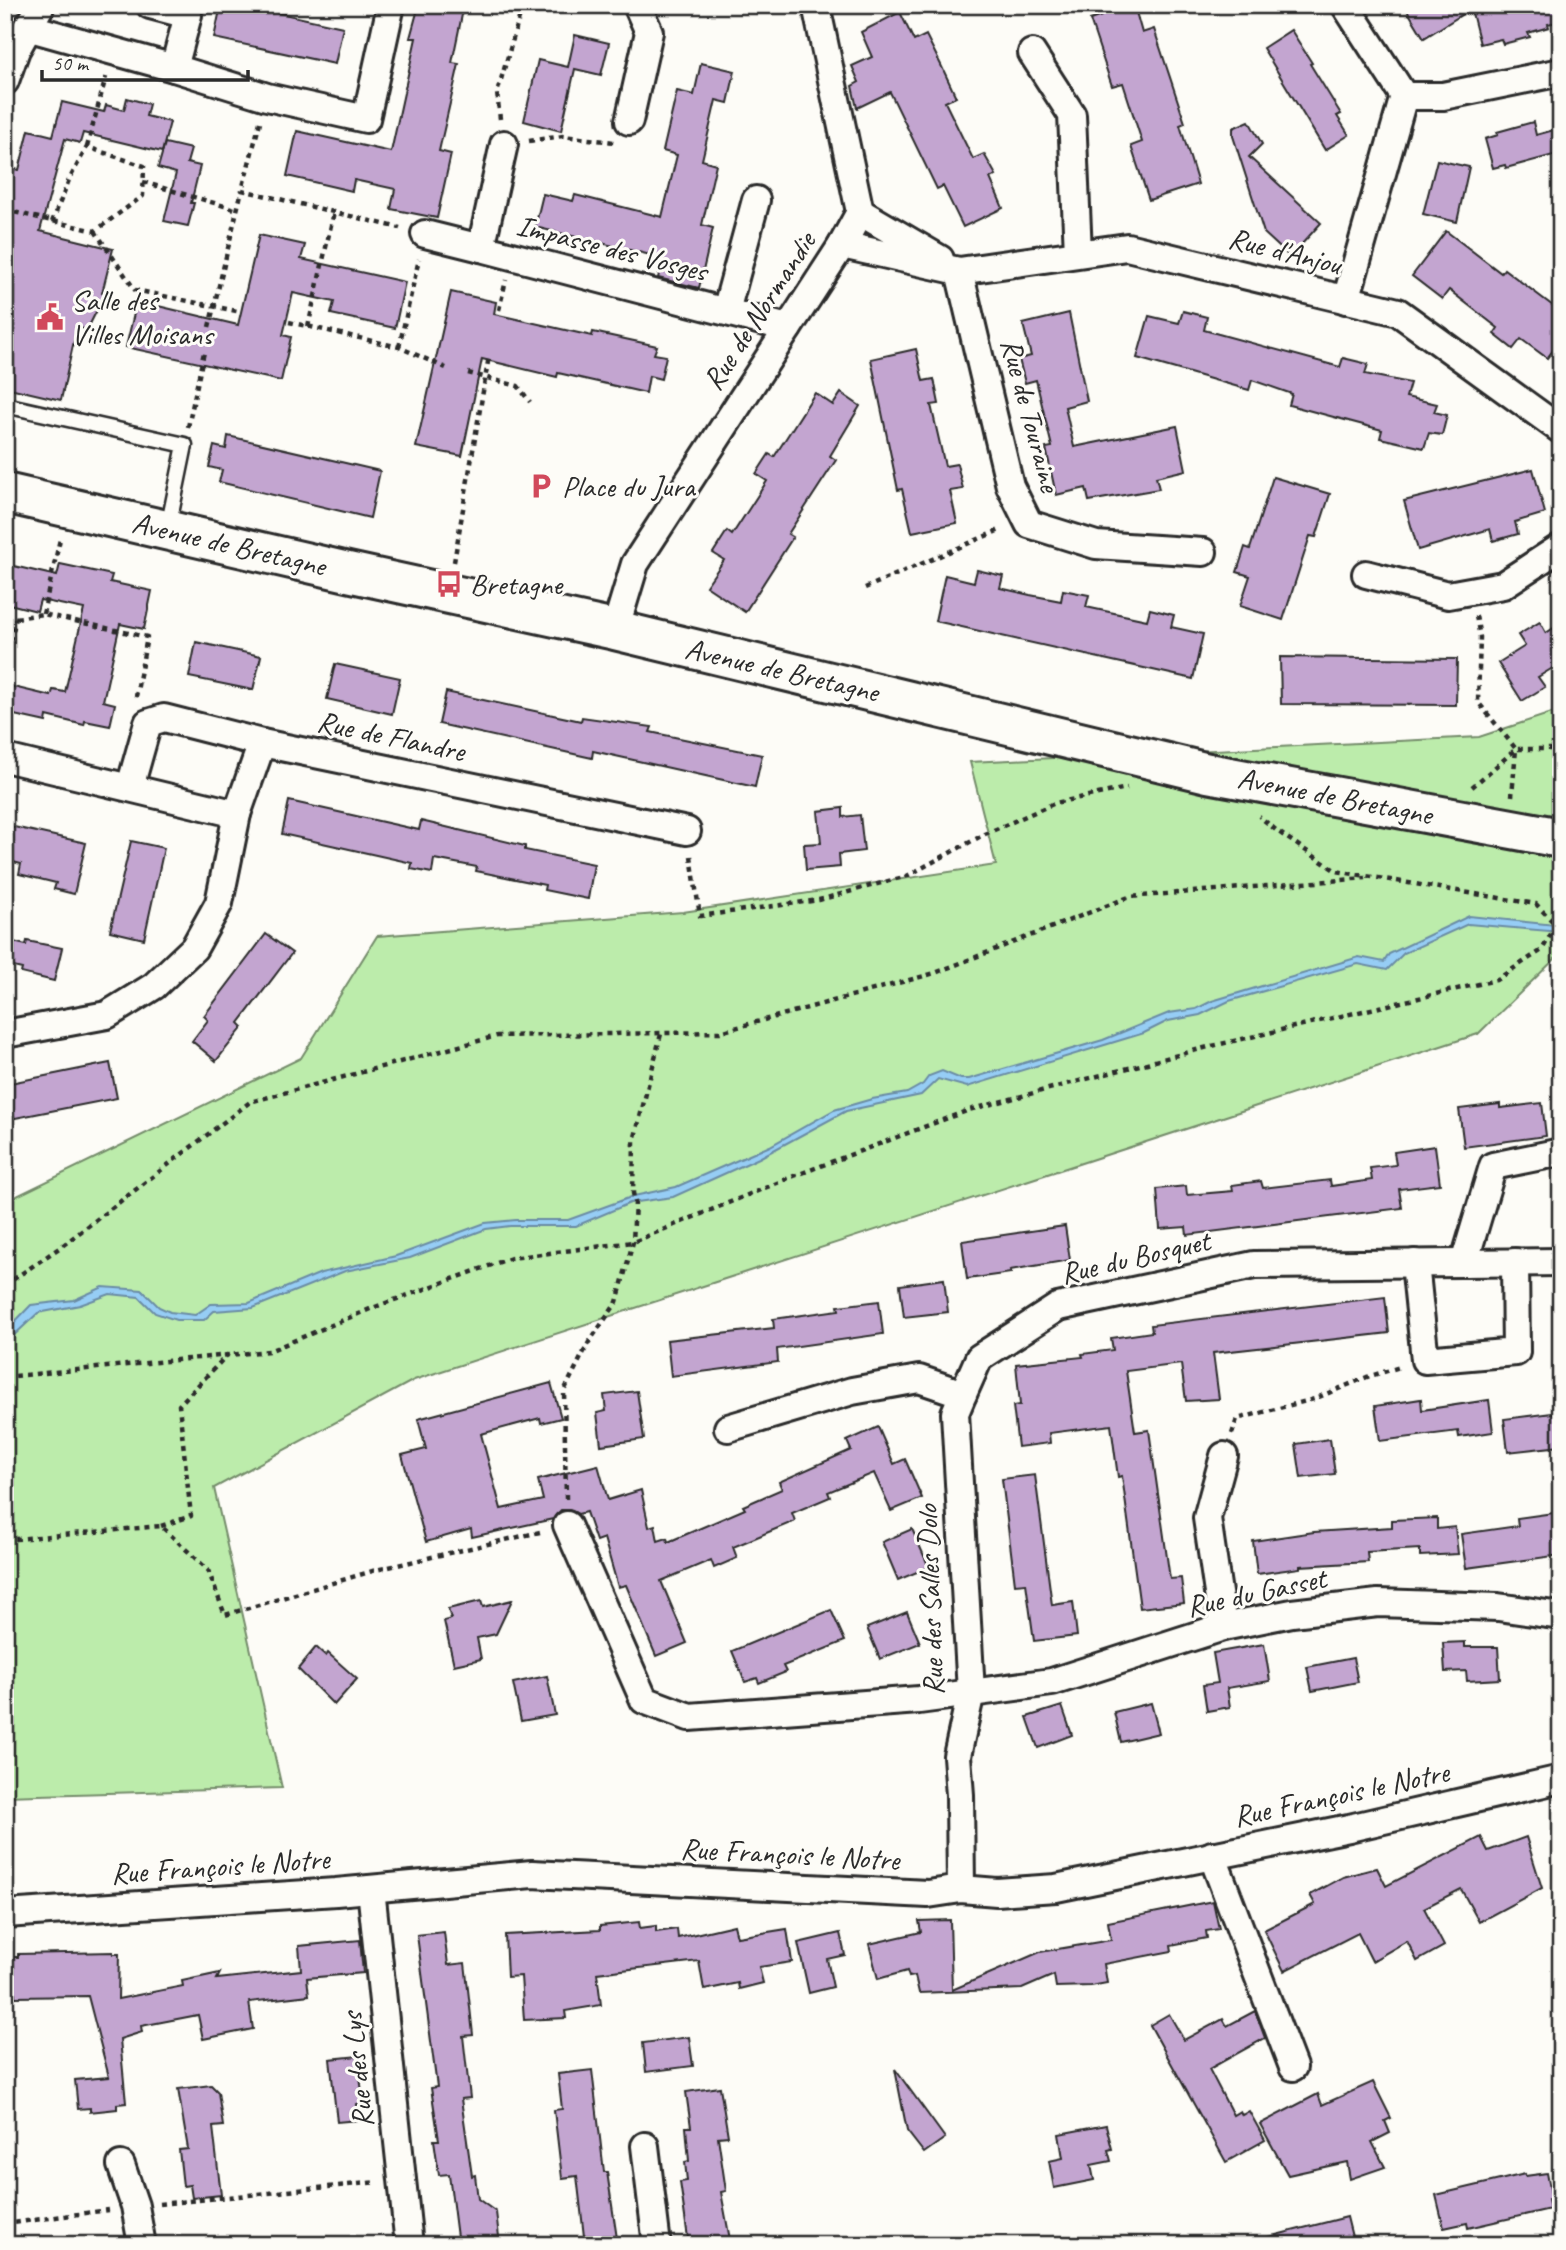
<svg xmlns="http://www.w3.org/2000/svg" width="1566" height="2250" viewBox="0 0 1566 2250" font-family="Caveat,sans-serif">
<rect width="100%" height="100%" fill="#fdfcf7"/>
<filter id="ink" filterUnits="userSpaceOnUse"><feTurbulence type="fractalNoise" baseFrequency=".0143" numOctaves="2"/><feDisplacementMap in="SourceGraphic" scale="14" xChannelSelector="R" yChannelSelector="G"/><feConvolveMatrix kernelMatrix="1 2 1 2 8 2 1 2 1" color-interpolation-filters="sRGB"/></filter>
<g filter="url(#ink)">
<polygon fill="#bcecab" stroke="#748c6b" stroke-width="2" points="1561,710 1561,953 1478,1034 414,1380 214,1488 282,1788 5,1796 5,1197 15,1197 301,1058 377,936 683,912 996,865 970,762 1479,737"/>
<polygon fill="#96cdf5" stroke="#6b8ca4" stroke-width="2" points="1561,913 1561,932 1468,924 1404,953 1387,970 1358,964 1229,1001 1200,1015 1168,1021 1144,1033 967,1087 938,1079 921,1095 846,1111 759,1158 673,1197 630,1203 576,1226 510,1226 486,1229 410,1258 345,1271 253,1308 214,1311 204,1320 176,1320 155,1313 139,1297 110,1294 80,1305 38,1313 11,1338 5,1340 5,1332 31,1305 74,1300 103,1287 142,1290 159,1307 170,1312 195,1315 211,1304 249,1303 321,1273 396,1256 485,1223 516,1220 568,1220 634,1196 676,1187 770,1146 834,1110 872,1099 907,1093 923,1084 929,1076 942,1071 961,1079 969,1079 1103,1040 1169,1013 1196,1009 1212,1001 1359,957 1384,962 1389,954 1469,916 1555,925"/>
<g fill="#c3a5d0" stroke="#2b2b2b" stroke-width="2">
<polygon points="221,5 243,5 343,27 335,64 214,38"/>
<polygon points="419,5 464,5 452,63 459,64 439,151 451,154 437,218 391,209 395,189 354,180 352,191 287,176 297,131 391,152 416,38 410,38"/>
<polygon points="1098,5 1134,5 1142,33 1154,29 1185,123 1180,125 1198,184 1149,200 1131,146 1142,142 1123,83 1112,86 1090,20 1102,16"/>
<polygon points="1404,5 1561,5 1561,21 1548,24 1549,27 1528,33 1530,37 1503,44 1501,39 1480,44 1471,9 1424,38"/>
<polygon points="900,12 914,41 926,35 941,65 956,97 945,102 973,159 984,154 996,175 990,178 1003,208 963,227 943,186 937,189 890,92 857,108 852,86 859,82 852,66 872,57 861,32"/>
<polygon points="1291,30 1312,63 1310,64 1341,114 1337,116 1349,135 1325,150 1263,48"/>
<polygon points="575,35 609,43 601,75 575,69 561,131 524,121 538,60 568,67"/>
<polygon points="701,63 735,71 728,103 716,100 702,160 716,164 702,225 713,228 699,288 658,278 663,258 535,227 543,194 573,201 575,195 662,217 677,155 663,151 677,91 694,95"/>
<polygon points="127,98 149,104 146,116 170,122 162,152 83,133 80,143 65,139 40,231 113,249 102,293 105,294 87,330 77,327 61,400 5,387 5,204 14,169 19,170 29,130 53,136 62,102 104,112 106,105 124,110"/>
<polygon points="1249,121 1262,144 1249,157 1321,223 1290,257 1264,233 1233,136 1233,128"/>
<polygon points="1533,122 1536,135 1561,128 1561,153 1506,168 1505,165 1493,168 1485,139 1498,135 1497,132"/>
<polygon points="165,143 191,149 187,163 200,166 191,203 194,203 188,226 164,221 176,173 158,168"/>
<polygon points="1437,160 1469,167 1457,222 1423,214"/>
<polygon points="1446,231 1501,273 1504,269 1561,312 1561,340 1547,358 1521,339 1513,349 1494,334 1498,328 1449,290 1442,299 1412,276"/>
<polygon points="259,235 305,245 301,259 405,282 395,328 331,314 334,302 293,293 283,335 291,337 281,381 126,347 137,301 238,325"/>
<polygon points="451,292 496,302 494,314 592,336 593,332 657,346 654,354 666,356 661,379 649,376 646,393 558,373 557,377 482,359 462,456 416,447"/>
<polygon points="1183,311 1207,317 1204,330 1340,367 1343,358 1368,364 1365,374 1410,383 1406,397 1437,404 1434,412 1447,415 1442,435 1429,433 1424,448 1380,438 1382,430 1289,405 1292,394 1252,380 1249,390 1137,358 1149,316 1179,323"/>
<polygon points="1069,313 1087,401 1065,407 1074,447 1177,426 1186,470 1156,477 1159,489 1089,501 1086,488 1056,495 1046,448 1052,447 1036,380 1025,383 1019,359 1031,356 1023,324"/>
<polygon points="916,349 923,381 934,379 939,404 931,405 945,466 957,464 963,489 950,491 957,523 912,532 902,489 898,490 871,359"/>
<polygon points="815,393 833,405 841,393 860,406 830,456 836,460 788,534 793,537 745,612 706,586 724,560 713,553 727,531 732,535 767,481 756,474 769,454 774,457"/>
<polygon points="228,436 380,471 370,518 219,482 222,470 209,467 214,446 226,449"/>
<polygon points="1533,469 1545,513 1515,522 1518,534 1493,541 1490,529 1418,550 1404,501"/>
<polygon points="1273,477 1330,494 1316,537 1310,536 1283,620 1240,606 1250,576 1237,572 1245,547 1250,549"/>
<polygon points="5,564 57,576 60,564 112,575 110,582 152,591 144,629 120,624 103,701 115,704 110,726 85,721 84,725 47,716 46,722 5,713 5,685 51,696 53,690 65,692 84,609 40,600 37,611 5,603"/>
<polygon points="977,570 1003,576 1000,588 1030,595 1061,601 1063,590 1089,595 1086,607 1147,620 1150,609 1174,615 1171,627 1203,634 1193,679 935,621 945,575 974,582"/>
<polygon points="1540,622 1546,633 1561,623 1561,663 1538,677 1545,687 1522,701 1498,663 1525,646 1518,635"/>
<polygon points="196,642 261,656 253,690 189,677"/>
<polygon points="1280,657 1457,659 1456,705 1281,704"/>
<polygon points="335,664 400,678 392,714 327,699"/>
<polygon points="446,692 581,721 582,717 652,727 650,732 762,755 755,787 593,751 592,758 439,724"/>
<polygon points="289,801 419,830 421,821 525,846 525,850 594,864 588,899 544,890 545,885 476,871 477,867 434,859 432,873 411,869 412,863 282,834"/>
<polygon points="843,808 843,817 860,815 864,851 839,854 840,867 806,870 804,844 821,843 818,811"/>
<polygon points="5,825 86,843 74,894 54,889 56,883 19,874 21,864 5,860"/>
<polygon points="131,841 164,848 144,939 110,931"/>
<polygon points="266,934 292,953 239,1023 243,1027 216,1061 192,1041 208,1020 204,1016"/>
<polygon points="5,940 26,945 27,941 62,948 54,981 21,973 22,969 5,965"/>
<polygon points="110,1063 117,1098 5,1120 5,1084"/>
<polygon points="1542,1103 1546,1136 1464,1147 1459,1109 1500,1104 1500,1108"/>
<polygon points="1435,1146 1440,1184 1399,1189 1402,1208 1187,1235 1186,1227 1160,1229 1157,1189 1186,1186 1187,1195 1233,1191 1232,1185 1261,1181 1263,1188 1330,1180 1331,1186 1372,1180 1370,1168 1396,1165 1394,1152"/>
<polygon points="1065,1226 1070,1260 1010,1270 1011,1273 967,1279 962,1241"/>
<polygon points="944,1279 948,1312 904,1317 900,1285"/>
<polygon points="1385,1297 1389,1333 1213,1353 1219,1399 1186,1401 1181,1364 1126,1371 1135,1432 1149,1430 1170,1579 1181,1578 1184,1603 1140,1608 1122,1476 1118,1477 1111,1425 1049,1433 1050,1443 1018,1447 1013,1406 1020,1405 1016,1364 1083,1357 1082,1354 1113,1350 1111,1338 1152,1332 1151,1325"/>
<polygon points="879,1301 883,1334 777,1349 778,1362 671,1376 667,1340 774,1328 773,1319 839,1310 838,1306"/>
<polygon points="551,1383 561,1418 541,1423 540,1418 481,1434 501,1509 543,1500 538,1480 598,1465 608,1500 641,1490 649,1527 655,1525 658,1541 667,1538 668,1542 745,1509 743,1506 782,1489 779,1482 851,1450 847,1441 878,1427 894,1464 905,1459 922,1498 891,1511 874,1473 828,1492 830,1497 792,1513 795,1521 733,1547 737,1558 714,1568 711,1560 661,1581 687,1643 656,1656 626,1585 618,1587 604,1538 596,1541 586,1512 578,1514 569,1510 561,1510 553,1519 472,1537 471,1529 426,1542 402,1455 426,1449 418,1419"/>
<polygon points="637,1391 644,1439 601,1445 597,1413 606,1411 604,1395"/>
<polygon points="1421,1399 1422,1410 1489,1400 1493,1432 1459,1437 1458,1431 1380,1441 1375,1406"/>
<polygon points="1561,1412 1561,1446 1508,1452 1504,1419"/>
<polygon points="1330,1439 1335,1474 1301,1478 1296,1444"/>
<polygon points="1035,1475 1052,1605 1073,1602 1077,1636 1034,1641 1026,1583 1015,1584 1002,1479"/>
<polygon points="1561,1512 1561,1555 1466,1568 1461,1534 1518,1526 1517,1518"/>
<polygon points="1437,1518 1437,1529 1455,1527 1458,1554 1420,1556 1420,1549 1367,1552 1368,1562 1300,1566 1300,1568 1257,1574 1253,1541 1314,1532 1392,1527 1392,1520"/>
<polygon points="912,1529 929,1567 898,1580 882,1542"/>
<polygon points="512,1600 496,1634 477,1638 481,1659 454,1665 444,1621 451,1619 448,1609 481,1601 483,1607"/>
<polygon points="831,1610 845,1641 783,1666 786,1672 759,1683 757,1678 745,1682 732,1651"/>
<polygon points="907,1612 920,1643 880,1659 867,1628"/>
<polygon points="1465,1642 1465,1647 1498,1647 1500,1679 1467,1681 1466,1671 1445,1672 1443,1643"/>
<polygon points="1264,1644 1270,1681 1227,1688 1230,1707 1207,1711 1203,1685 1218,1683 1213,1653"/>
<polygon points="316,1647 326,1656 328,1653 357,1679 334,1705 298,1669"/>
<polygon points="1353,1658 1358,1682 1312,1691 1307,1667"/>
<polygon points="547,1676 555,1715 521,1721 513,1683"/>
<polygon points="1151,1703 1159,1733 1121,1742 1114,1712"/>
<polygon points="1062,1706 1072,1735 1038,1748 1027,1717"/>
<polygon points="1481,1837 1488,1851 1526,1837 1542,1888 1479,1922 1461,1889 1424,1908 1444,1946 1417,1961 1407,1941 1372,1961 1358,1933 1284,1971 1264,1930 1315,1904 1310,1895 1343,1877 1377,1868 1386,1886"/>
<polygon points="1213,1901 1219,1929 1206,1931 1207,1938 1171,1945 1172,1951 1104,1964 1107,1983 1091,1986 1056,1987 1054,1975 1022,1989 919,1993 915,1976 909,1977 907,1971 878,1979 869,1944 921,1932 919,1921 950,1920 952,1990 1040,1952 1111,1940 1108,1922"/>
<polygon points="639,1922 640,1928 656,1926 656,1932 677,1929 678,1938 734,1925 737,1937 787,1929 792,1962 759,1967 763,1983 739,1989 738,1983 704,1990 699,1961 597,1973 601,2005 565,2011 566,2018 524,2020 521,1976 507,1977 505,1935 600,1930 600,1926"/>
<polygon points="444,1932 448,1965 465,1963 470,2007 473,2035 463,2036 470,2098 461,2099 472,2176 475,2175 478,2199 496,2212 500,2245 458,2245 449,2174 439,2175 434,2140 439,2140 431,2088 437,2087 417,1935"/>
<polygon points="840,1933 845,1955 827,1959 833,1987 809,1993 798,1943"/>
<polygon points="360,1940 363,1973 307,1978 309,1995 249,2002 253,2029 203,2039 198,2015 141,2026 142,2032 120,2039 126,2103 117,2104 117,2109 90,2112 90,2108 78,2109 75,2080 109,2077 88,1996 15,1997 12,1957 18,1957 18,1954 113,1952 113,1954 119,1954 118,1999 183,1986 182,1981 220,1973 217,1979 301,1970 299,1946"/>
<polygon points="1255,2011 1265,2038 1209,2069 1233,2115 1240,2111 1242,2115 1249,2111 1265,2140 1226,2162 1150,2025 1169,2014 1184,2040 1223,2019 1227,2026"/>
<polygon points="689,2037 693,2066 646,2072 643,2043"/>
<polygon points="358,2056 363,2103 357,2104 358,2120 337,2122 330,2059"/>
<polygon points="895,2069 945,2138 924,2153 907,2131"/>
<polygon points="592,2070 604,2172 607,2172 618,2245 585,2245 577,2176 562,2178 554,2110 562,2109 558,2074"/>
<polygon points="1373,2082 1391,2118 1385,2121 1390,2133 1372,2142 1385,2167 1350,2179 1347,2162 1288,2175 1260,2124 1318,2094 1322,2105"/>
<polygon points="211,2085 218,2092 223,2126 213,2127 221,2195 192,2198 190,2185 183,2186 179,2150 188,2149 178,2089"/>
<polygon points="720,2087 728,2136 718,2137 726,2191 721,2192 731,2245 689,2245 680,2182 687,2181 685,2162 689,2161 686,2127 691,2127 686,2092"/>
<polygon points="1106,2125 1112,2149 1108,2150 1111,2161 1091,2165 1094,2180 1054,2188 1049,2161 1063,2158 1059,2134"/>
<polygon points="1547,2173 1552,2199 1548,2200 1550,2209 1468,2228 1467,2223 1444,2228 1436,2195 1525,2174 1525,2176"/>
<polygon points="1347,2217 1354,2245 1269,2245 1268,2237"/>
</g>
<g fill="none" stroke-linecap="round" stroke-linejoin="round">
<defs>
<polyline id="lane" points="5,405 185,445 168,528"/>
<g id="street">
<polyline points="1345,5 1404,96 1346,300"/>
<polyline points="27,27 174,68 188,15 150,5"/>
<polyline points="1032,53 1072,115 1078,253"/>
<polyline points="174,68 267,97 366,119 391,5"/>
<polyline points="5,81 16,50 41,5"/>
<polyline points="1404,96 1443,96 1561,72"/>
<polyline points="629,121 649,32 637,5"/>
<polyline points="504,144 481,248 788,328"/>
<polyline points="860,212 940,259"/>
<polyline points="425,234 481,248"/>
<polyline points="842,245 959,271 1127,247 1398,312 1561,430"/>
<polyline points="959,271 1010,486 1029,524 1096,545 1203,552"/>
<polyline points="726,311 756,200"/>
<polyline points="1366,574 1448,595 1503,585 1561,547"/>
<polyline points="615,630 635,564 842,245 860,212 816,5"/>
<polyline points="5,758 237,814"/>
<polyline points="130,787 148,723 164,718 262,743 687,831"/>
<polyline points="5,1034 107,1015 154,986 194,948 219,903 237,814 262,743"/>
<polyline points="1415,1263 1425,1360 1516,1352 1515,1262"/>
<polyline points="1464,1263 1493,1166 1561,1152"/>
<polyline points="728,1428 852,1391 919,1379 963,1394 979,1358 1058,1307 1254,1265 1561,1262"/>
<polyline points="567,1525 644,1700 689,1717 919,1700 1052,1682 1223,1627 1292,1613 1378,1603 1498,1607 1561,1616"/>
<polyline points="1223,1627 1207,1518 1224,1456"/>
<polyline points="1212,1855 1293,2067"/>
<polyline points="371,1889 409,2245"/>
<polyline points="961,1889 960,1795 957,1756 971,1692 955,1413 963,1394"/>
<polyline points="5,1914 336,1892 532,1874 928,1894 961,1889 997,1892 1056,1888 1349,1828 1561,1779"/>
<polyline points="645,2146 657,2245"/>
<polyline points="121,2165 135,2206 142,2245"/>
</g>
<polyline id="secondary" points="5,493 348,572 615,630 1208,773 1561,838"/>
</defs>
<use href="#lane" stroke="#2b2b2b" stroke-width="19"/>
<use href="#street" stroke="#2b2b2b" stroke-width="32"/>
<use href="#secondary" stroke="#2b2b2b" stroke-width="44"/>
<g stroke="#2b2b2b" stroke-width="4.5" stroke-dasharray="5 5" stroke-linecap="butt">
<polyline points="500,119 497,93 523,5"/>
<polyline points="260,122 242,190 400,228"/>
<polyline points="529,141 563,136 614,142"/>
<polyline points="87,147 106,77"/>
<polyline points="143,182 238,210"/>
<polyline points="5,210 95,231 143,196 144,166 87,147 69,180 52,222"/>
<polyline points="95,231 135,290 241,312"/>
<polyline points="499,310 506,280"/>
<polyline points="289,322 399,347 446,368"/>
<polyline points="209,327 242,190"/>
<polyline points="308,327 334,212"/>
<polyline points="399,347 419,259"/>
<polyline points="468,373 518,386 530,402"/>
<polyline points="188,427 204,352"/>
<polyline points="454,562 489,356"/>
<polyline points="865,588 1002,529"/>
<polyline points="43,614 60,539"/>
<polyline points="5,615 16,618 5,664"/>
<polyline points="1476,616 1480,637 1478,702 1516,749 1512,796"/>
<polyline points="16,618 43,614 147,637 135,702"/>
<polyline points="1472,787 1516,749 1561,749"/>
<polyline points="691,856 700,916 819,900 907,876 985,834 1055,803 1127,788"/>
<polyline points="5,1285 62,1246 250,1102 497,1036 720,1032 935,973 1129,897 1366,878"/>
<polyline points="5,1377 269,1351 375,1307 511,1258 633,1242 794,1176 969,1110 1208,1047 1496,980 1542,950 1556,925 1536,904 1336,871 1277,831 1259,816"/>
<polyline points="1232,1434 1237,1419 1314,1399 1367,1377 1400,1367"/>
<polyline points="566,1499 564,1391 589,1342 617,1302 633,1242 635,1202 633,1193 634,1141 661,1034"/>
<polyline points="161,1526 191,1516 179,1405 228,1354"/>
<polyline points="5,1540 161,1526 208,1570 225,1615 376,1570 544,1531"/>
<polyline points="159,2204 377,2182"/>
<polyline points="5,2224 108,2210"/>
</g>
<use href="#lane" stroke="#fdfcf7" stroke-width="14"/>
<use href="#street" stroke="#fdfcf7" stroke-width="26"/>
<use href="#secondary" stroke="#fdfcf7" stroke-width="38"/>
</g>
</g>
<defs>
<symbol id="civic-bare" viewBox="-9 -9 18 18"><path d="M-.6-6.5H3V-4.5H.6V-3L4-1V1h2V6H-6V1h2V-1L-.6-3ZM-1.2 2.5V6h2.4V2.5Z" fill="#d1495b" stroke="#fdfcf7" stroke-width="2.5" paint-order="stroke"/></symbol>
<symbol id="parking-bare" viewBox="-9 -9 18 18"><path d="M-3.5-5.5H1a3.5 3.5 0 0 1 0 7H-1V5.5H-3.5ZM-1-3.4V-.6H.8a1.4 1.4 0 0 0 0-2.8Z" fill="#d1495b" stroke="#fdfcf7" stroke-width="2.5" paint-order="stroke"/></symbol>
<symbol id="bus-bare" viewBox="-9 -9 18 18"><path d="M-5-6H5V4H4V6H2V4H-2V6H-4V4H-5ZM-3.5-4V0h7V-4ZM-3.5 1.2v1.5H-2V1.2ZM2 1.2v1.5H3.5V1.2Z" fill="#d1495b" stroke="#fdfcf7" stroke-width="2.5" paint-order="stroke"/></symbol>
</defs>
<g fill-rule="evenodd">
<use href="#civic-bare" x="31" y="298" width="38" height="38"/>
<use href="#parking-bare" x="522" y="467" width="38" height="38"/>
<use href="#bus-bare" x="430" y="565" width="38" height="38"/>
</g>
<g text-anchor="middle" stroke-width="6" stroke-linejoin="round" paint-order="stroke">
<g font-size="30" fill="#2b2b2b" stroke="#fdfcf7">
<text transform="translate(612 248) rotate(14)" y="10">Impasse des Vosges</text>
<text transform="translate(1285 251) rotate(14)" y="10">Rue d'Anjou</text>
<text transform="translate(759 311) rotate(-57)" y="10">Rue de Normandie</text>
<text transform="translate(1031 415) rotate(75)" y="10">Rue de Touraine</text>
<text transform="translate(229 544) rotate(13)" y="10">Avenue de Bretagne</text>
<text transform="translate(782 670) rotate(13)" y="10">Avenue de Bretagne</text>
<text transform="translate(391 736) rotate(12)" y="10">Rue de Flandre</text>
<text transform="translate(1335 796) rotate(11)" y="10">Avenue de Bretagne</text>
<text transform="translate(1135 1257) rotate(-13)" y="10">Rue du Bosquet</text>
<text transform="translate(1256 1592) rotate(-12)" y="10">Rue du Gasset</text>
<text transform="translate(930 1600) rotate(-92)" y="10">Rue des Salles Dolo</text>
<text transform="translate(1341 1794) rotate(-12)" y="10">Rue François le Notre</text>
<text transform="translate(790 1854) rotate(3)" y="10">Rue François le Notre</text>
<text transform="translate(220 1866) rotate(-4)" y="10">Rue François le Notre</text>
<text transform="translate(357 2070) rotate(-96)" y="10">Rue des Lys</text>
</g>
<g font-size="30" fill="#2b2b2b" stroke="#fdfcf7" text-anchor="start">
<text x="71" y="310">Salle des<tspan x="71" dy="34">Villes Moisans</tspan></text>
<text x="562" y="496">Place du Jura</text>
<text x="470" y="594">Bretagne</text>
</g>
</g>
<rect width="1566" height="2250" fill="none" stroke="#fdfcf7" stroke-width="28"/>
<rect x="14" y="14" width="1538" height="2222" fill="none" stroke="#2b2b2b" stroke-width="2.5" filter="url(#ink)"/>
<path d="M42 70v10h206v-10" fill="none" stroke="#2b2b2b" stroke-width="3.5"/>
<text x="52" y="70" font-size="21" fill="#2b2b2b" stroke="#fdfcf7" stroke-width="5" paint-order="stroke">50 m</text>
</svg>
